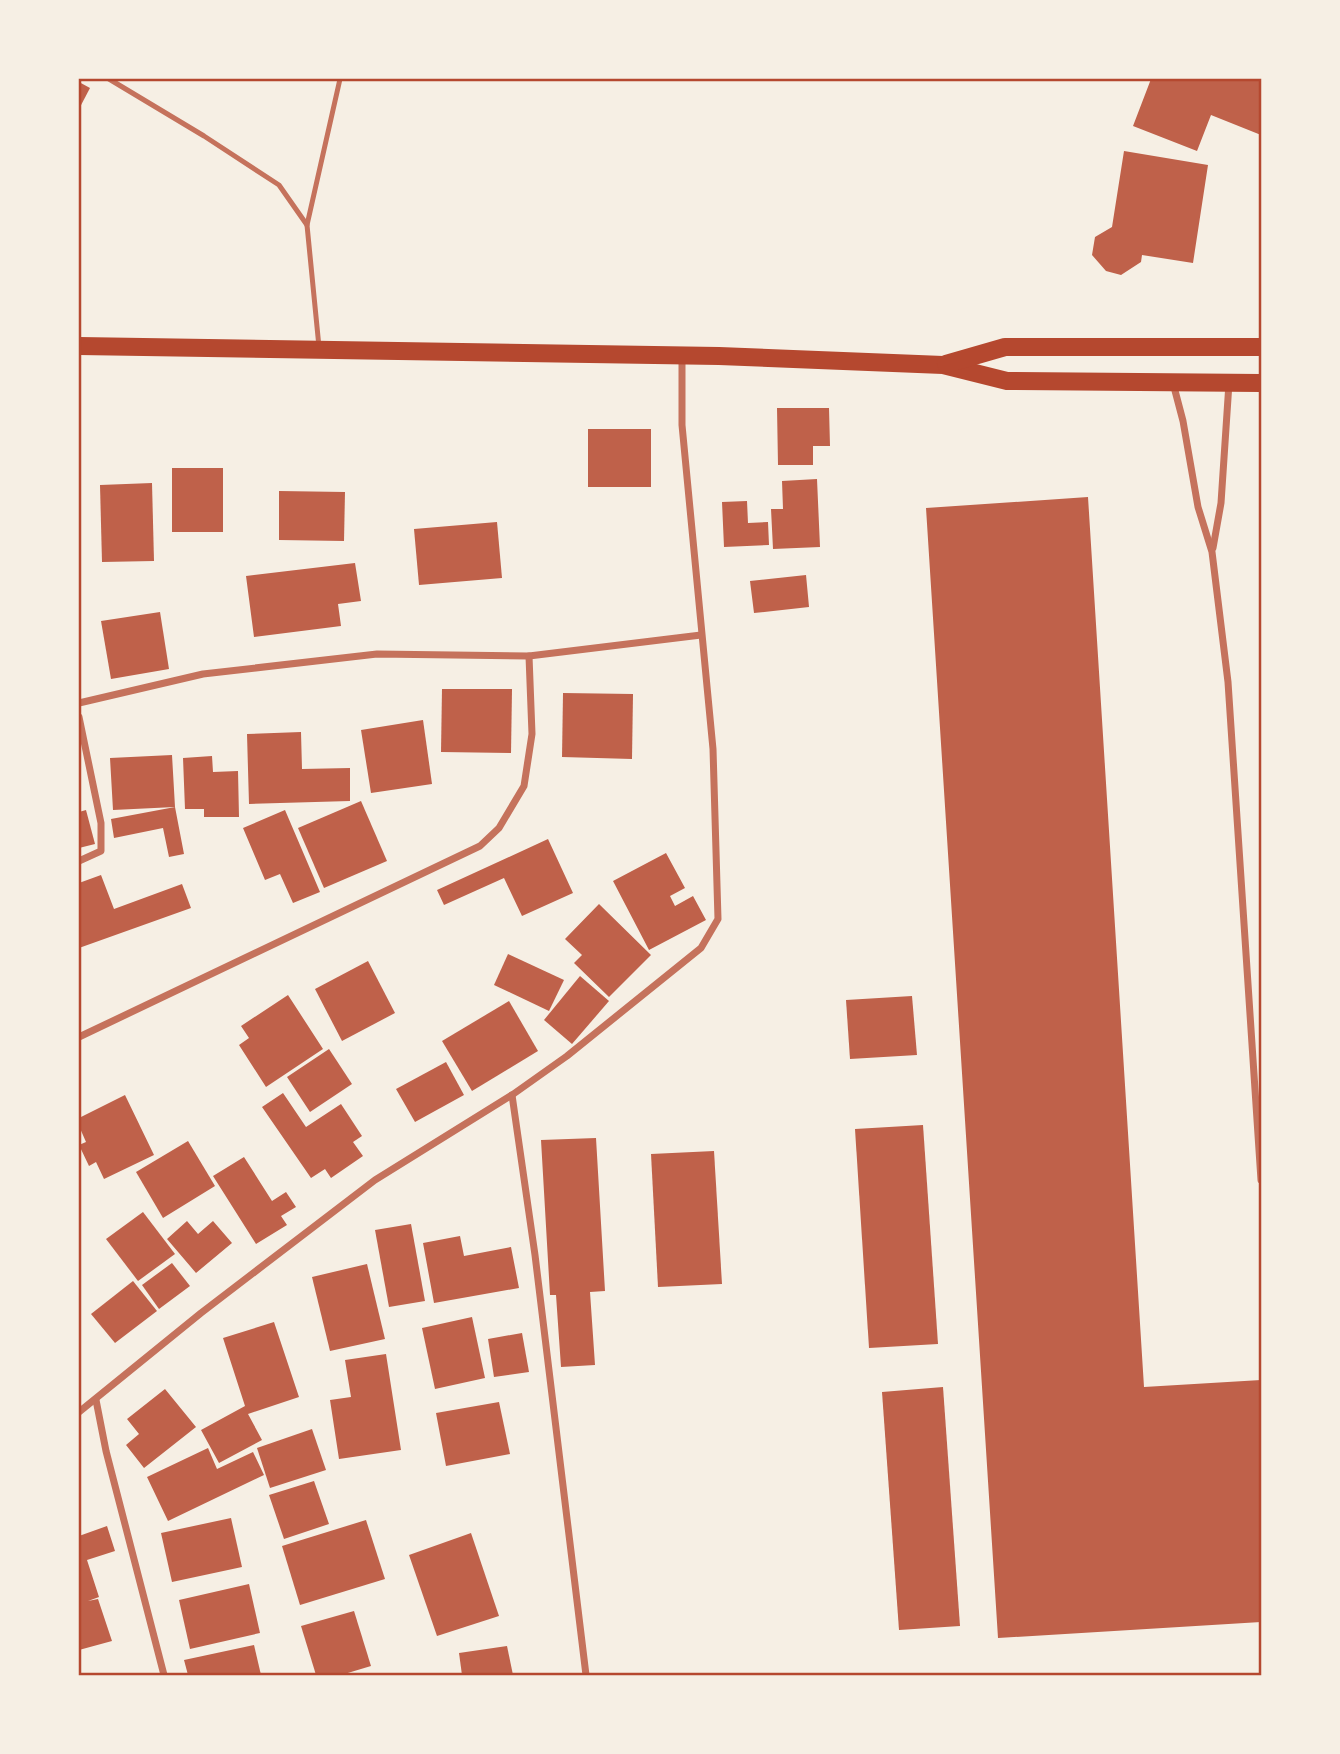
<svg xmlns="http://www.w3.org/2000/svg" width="1340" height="1754" viewBox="0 0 1340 1754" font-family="Helvetica,sans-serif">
<rect width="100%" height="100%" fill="#f6efe4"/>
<g fill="#bf614a">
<polygon points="1151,79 1261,79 1261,135 1211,115 1197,151 1133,126"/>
<polygon points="79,82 90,88 79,109"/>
<polygon points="1124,151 1208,165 1193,263 1142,255 1141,262 1121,275 1106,271 1092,255 1095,237 1112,227"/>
<polygon points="777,408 829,408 830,446 813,446 813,465 778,465"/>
<rect x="588" y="429" width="63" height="58"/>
<rect x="172" y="468" width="51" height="64"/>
<polygon points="817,479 820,547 773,549 771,509 783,509 782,481"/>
<polygon points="152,483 154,561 102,562 100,485"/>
<polygon points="279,491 345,492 344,541 279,540"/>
<polygon points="1088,497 1144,1387 1261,1380 1261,1622 998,1638 926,508"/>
<polygon points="747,501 748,523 768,522 769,545 724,547 722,502"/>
<polygon points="497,522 502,578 419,585 414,529"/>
<polygon points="355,563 361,601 338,604 341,626 254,637 246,576"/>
<polygon points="806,575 809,607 754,613 750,581"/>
<polygon points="160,612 169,669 111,679 101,621"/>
<polygon points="442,689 512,689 511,753 441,752"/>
<polygon points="563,693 633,694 632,759 562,757"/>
<polygon points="423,720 432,784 371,793 361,730"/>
<polygon points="301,732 302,769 350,768 350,801 249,804 247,734"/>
<polygon points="172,755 175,807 184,854 169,857 163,828 114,838 111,819 175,807 113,810 110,758"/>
<polygon points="212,756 213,772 238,771 239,817 204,817 204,809 185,809 183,758"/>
<polygon points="361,801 387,861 324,888 298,828"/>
<polygon points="86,810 95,844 79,848 79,812"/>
<polygon points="285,810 320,892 293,903 280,874 265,880 243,828"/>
<polygon points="548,839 573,893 522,916 504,878 444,905 437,890"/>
<polygon points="666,853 685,888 670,896 675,906 693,896 706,920 649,950 613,881"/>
<polygon points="101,875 114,909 182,884 191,908 79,948 79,883"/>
<polygon points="599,904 651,955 609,997 574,963 582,955 565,939"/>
<polygon points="508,954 564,980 549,1011 494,985"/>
<polygon points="368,961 395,1013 342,1041 315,989"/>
<polygon points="580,976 609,1001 572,1044 544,1020"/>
<polygon points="288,995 323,1049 266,1087 239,1045 249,1038 241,1026"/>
<polygon points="912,996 917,1055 850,1059 846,1000"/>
<polygon points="509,1001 538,1051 472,1091 442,1041"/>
<polygon points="329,1049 352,1084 310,1112 287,1077"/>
<polygon points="446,1062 464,1095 415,1122 396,1089"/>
<polygon points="283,1093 306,1127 341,1104 362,1136 353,1142 363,1156 331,1178 325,1169 311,1178 262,1107"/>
<polygon points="125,1095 154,1155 104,1179 96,1162 89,1166 79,1145 86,1142 79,1126 79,1118"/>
<polygon points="923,1125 938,1344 869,1348 855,1129"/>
<polygon points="596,1138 605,1291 590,1292 595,1365 561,1367 556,1295 550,1295 541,1140"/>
<polygon points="188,1141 215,1186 163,1218 136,1172"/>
<polygon points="714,1151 722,1284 658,1287 651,1154"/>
<polygon points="244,1157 272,1201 286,1192 296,1207 281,1216 287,1225 256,1244 213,1176"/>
<polygon points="143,1212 175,1254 138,1281 106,1239"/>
<polygon points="187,1221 198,1234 213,1221 232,1243 196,1273 167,1239"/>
<polygon points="411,1224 425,1301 389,1307 375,1230"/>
<polygon points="460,1236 464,1256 511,1247 519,1288 434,1303 423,1243"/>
<polygon points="172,1263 190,1286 159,1309 142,1285"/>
<polygon points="367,1264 385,1339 330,1351 312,1277"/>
<polygon points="133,1281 157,1311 115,1343 91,1314"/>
<polygon points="472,1317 485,1378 435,1389 422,1328"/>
<polygon points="274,1322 299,1397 248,1414 262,1440 219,1463 201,1430 245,1406 223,1338"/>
<polygon points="522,1333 529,1372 494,1377 488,1339"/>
<polygon points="386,1354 401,1450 339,1459 330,1400 351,1397 345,1360"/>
<polygon points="943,1387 960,1626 899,1630 882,1392"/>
<polygon points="165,1389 196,1427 144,1468 126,1445 139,1434 127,1419"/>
<polygon points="499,1402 510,1454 446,1466 436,1413"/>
<polygon points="312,1429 326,1470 270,1488 257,1448"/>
<polygon points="208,1448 217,1469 253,1452 264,1475 168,1521 147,1477"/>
<polygon points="314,1481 329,1524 284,1539 269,1495"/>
<polygon points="231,1518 242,1567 172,1582 161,1533"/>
<polygon points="366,1520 385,1579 300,1605 282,1546"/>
<polygon points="107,1526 115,1551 87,1560 99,1597 88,1601 98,1599 112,1641 79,1650 79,1536"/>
<polygon points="471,1533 499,1616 437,1636 409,1555"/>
<polygon points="249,1584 260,1633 190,1649 179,1600"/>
<polygon points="354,1611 371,1666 341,1675 316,1675 301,1626"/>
<polygon points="254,1645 261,1675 188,1675 184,1660"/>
<polygon points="507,1646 513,1675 462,1675 459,1653"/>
</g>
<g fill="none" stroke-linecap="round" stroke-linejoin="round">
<g stroke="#c5725c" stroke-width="5">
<polyline points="109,79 204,136 279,185 307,225 319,347"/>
<polyline points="307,225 340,79"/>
</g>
<g stroke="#c5725c" stroke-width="7">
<polyline points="1173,383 1183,421 1198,507 1212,552 1228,682 1261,1180"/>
<polyline points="1213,548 1221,503 1229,383"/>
<polyline points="79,703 203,674 377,654 529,656 701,635"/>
<polyline points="79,717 101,823 101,851 79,861"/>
<polyline points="79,1037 480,846 499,828 524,786 532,734 529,656"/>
<polyline points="512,1095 535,1255 586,1675"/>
<polyline points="96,1400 106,1451 164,1675"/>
<polyline points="79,1412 201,1313 375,1180 512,1095 567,1056 701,948 718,919 713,749 682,425 682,357"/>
</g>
<g stroke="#b5482f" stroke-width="18">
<polyline points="79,346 719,356 943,365 1007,381 1261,383"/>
<polyline points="946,364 1005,347 1261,347"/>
</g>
</g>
<rect width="1340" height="1754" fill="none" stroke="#f6efe4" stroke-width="161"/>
<rect x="80" y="80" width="1180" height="1594" fill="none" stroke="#b5482f" stroke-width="2.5"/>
</svg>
